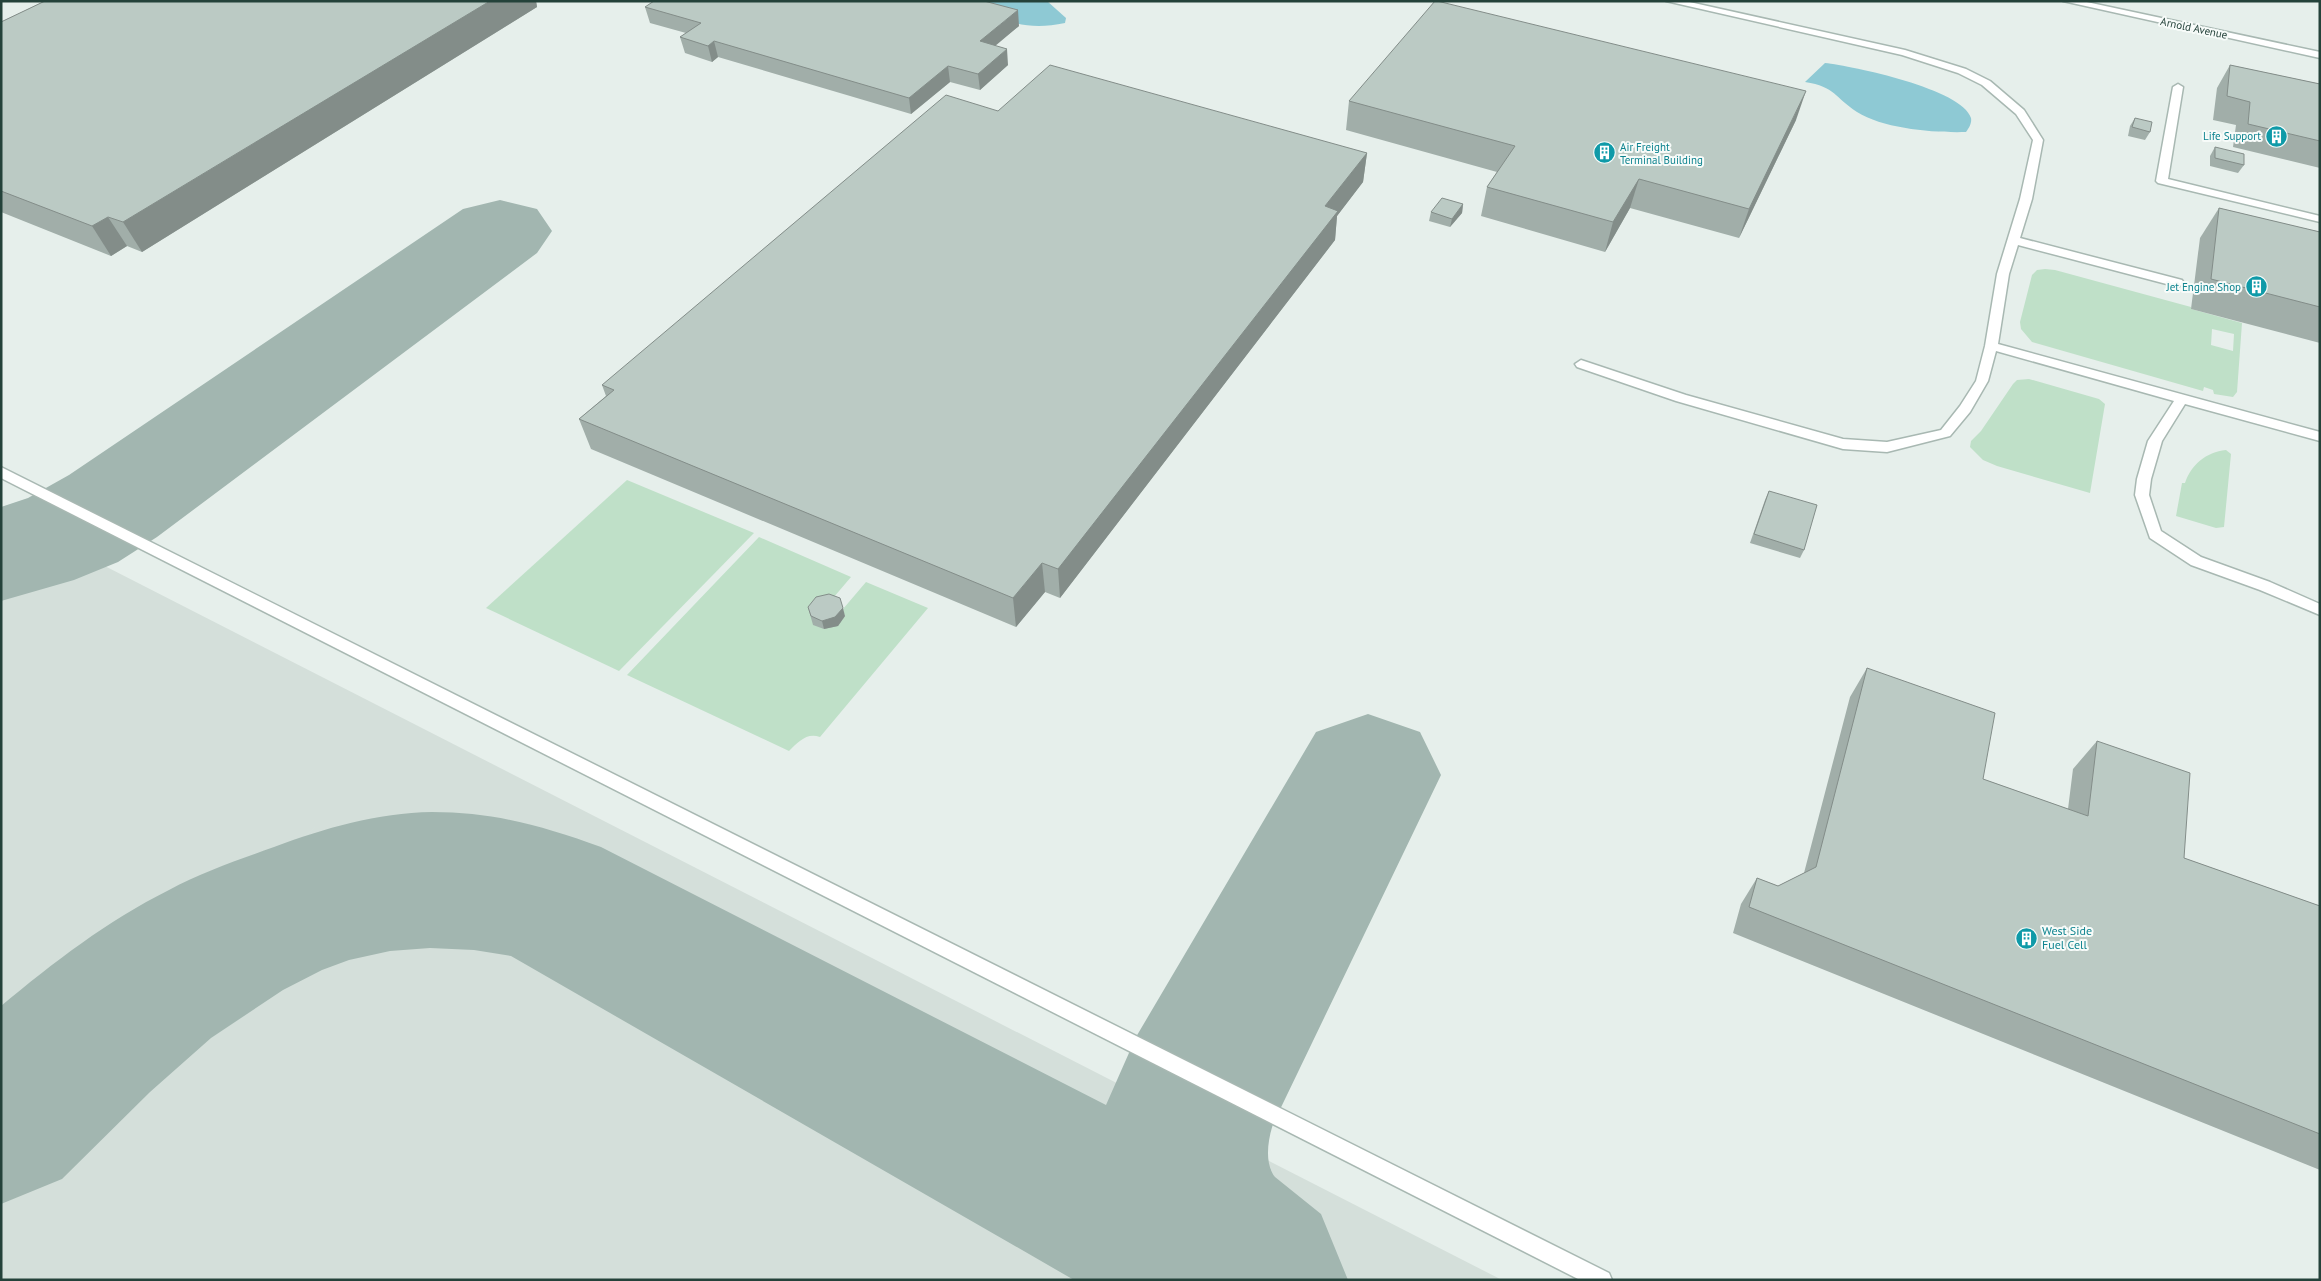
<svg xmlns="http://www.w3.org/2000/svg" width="2321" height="1281" viewBox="0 0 2321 1281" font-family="'PT Sans',sans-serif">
<rect width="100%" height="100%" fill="#e6efeb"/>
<polygon fill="#d4dfda" points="1,513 420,727 1502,1280 1,1280 1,1123 316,826 1,1119"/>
<g fill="#bfe0c8" fill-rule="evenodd">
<path d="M 2045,269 L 2055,270 L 2191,307 L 2191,309 L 2242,323 L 2237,392 L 2233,397 L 2214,394 L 2213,390 L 2204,387 L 2203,391 L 2032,342 L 2021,329 L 2020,322 L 2032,275 L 2037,270 ZM 2212,329 L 2234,334 L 2233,351 L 2211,345 Z"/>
<polygon points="2029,379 2099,399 2105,404 2090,493 1997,466 1983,460 1970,447 1971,441 1981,431 2013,384 2017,380"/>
<path d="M 2226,450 L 2231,454 L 2224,527 L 2216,528 L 2176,516 L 2182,483 L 2185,483 C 2191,465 2206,452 2226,450 Z"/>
<polygon points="627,480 754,533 619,671 486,608"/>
<path d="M 759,537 L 851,577 L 828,604 L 845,617 L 843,609 L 866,582 L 928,608 L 820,737 C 807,732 798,742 789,751 L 627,675 Z"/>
</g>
<g fill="#8ec9d4">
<path d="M 964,1 L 1047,1 L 1066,18 L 1065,23 C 1024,32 1000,20 964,1 Z"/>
<path d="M 1825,63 C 1852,66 1963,89 1971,118 C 1972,123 1969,128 1966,132 C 1935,133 1884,129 1857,112 C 1834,97 1836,87 1805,82 Z"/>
</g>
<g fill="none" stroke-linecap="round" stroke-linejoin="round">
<g fill="#a2b6b0" fill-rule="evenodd">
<polygon points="500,200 537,209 552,231 537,253 157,537 118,562 74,580 1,601 1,507 28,498 69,475 463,209"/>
<path d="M 1368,714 L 1420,732 L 1441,775 L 1273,1124 C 1268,1140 1264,1163 1275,1177 L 1321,1214 L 1348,1280 L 1074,1280 L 511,956 L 474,950 L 430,948 L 390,951 L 349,960 L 322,970 L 283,990 L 211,1038 L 150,1092 L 62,1179 L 1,1204 L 1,1006 C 54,962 107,921 169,890 C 202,872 238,860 274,847 C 325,828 377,813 432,812 C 494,812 543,826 601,847 L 1106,1105 L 1136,1037 L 1316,732 Z"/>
</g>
<defs>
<g id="service">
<polygon points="1666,1 1685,1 1905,50 1966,69 1990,81 2024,110 2043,140 2032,199 2020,238 2182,280 2184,283 2178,287 2018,245 2009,274 1998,344 2320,432 2320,441 2185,404 2162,441 2151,479 2149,495 2161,531 2201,557 2270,582 2320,604 2320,615 2260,590 2191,565 2150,538 2135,495 2137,479 2148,441 2174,401 1996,351 1988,381 1970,412 1950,436 1887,452 1843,449 1676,401 1577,367 1575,364 1581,360 1686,395 1843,439 1887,442 1941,430 1960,406 1976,381 1985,346 1997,274 2020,199 2033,140 2016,114 1982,85 1958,73 1902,55"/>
<polygon points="2178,84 2183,87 2168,179 2320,216 2320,222 2158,183 2156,181 2173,87"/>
<polygon points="1,467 1609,1273 1612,1280 1580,1280 1,478"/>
</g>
<polygon id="tertiary" points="2063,1 2082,1 2320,52 2320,58"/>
</defs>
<use href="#service" stroke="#a8b8b2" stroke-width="3"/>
<use href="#tertiary" stroke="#a8b8b2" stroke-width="3"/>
<use href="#service" fill="#fff" fill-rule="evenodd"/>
<use href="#tertiary" fill="#fff" fill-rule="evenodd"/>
</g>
<g fill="#a1aea9">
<polygon points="45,1 536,1 537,7 142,252 127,246 111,256 1,212 1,22"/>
<polygon points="645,7 1019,26 995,45 1008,65 980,90 950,82 911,114 718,57 712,62 685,53 680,37 686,33 650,23"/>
<polygon points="2230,65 2320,84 2320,168 2233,147 2236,125 2213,120 2217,88"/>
<polygon points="1349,101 1796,120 1739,238 1630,208 1605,252 1481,216 1487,187 1497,172 1346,130"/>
<polygon points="998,111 1367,153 1363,182 1337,216 1335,240 1060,598 1045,592 1016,627 591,449 579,419 606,396 602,385"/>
<polygon points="2135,118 2150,132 2145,140 2128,136 2130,126"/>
<polygon points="2215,147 2244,165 2238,173 2210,166 2210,156"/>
<polygon points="1463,204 1462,213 1450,227 1429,221 1431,212"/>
<polygon points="2219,208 2320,232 2320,343 2191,309 2200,238"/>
<polygon points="1769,491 1804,550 1800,558 1750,543 1765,500"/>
<polygon points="808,607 845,616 838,626 824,629 813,625"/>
<polygon points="1867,668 1983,779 2068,809 2073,769 2097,741 2184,858 2320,906 2320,1170 1733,933 1741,904 1757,878 1778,886 1804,873 1850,697"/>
</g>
<g fill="#838d89">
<polygon points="490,1 536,1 537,7 142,252 123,222"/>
<polygon points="1018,10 1019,26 982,57 980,41"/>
<polygon points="714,41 718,57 712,62 708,46"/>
<polygon points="1007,49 1008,65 980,90 978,74"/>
<polygon points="948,66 950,82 911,114 909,98"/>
<polygon points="1806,91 1796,120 1739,238 1749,209"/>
<polygon points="1367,153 1363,182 1337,216 1335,240 1060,598 1058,569 1325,206"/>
<polygon points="1639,179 1630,208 1605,252 1613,222"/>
<polygon points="1463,204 1462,213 1450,227 1452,219"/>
<polygon points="108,217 127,246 111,256 92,226"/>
<polygon points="1042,563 1045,592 1016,627 1013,598"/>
<polygon points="843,608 845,616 838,626 824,629 822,621"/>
</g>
<g fill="#bbcac4" stroke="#838d89">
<polygon points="45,1 490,1 123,222 108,217 92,226 1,191 1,22"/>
<polygon points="654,1 984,1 1018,10 980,41 1007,49 978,74 948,66 909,98 714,41 708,46 680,37 701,23 645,7"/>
<polygon points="1435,1 1437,1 1806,91 1749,209 1639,179 1613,222 1487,187 1515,146 1349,101"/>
<polygon points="1050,65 1367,153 1325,206 1338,211 1058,569 1042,563 1013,598 579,419 614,390 602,385 946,95 998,111"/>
<polygon points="2230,65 2320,84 2320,141 2248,124 2250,102 2227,96"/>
<polygon points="2135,118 2152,122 2150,132 2132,127"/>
<polygon points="2215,147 2244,154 2244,165 2215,158"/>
<polygon points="1442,198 1463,204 1452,219 1431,212"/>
<polygon points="2219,208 2320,232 2320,307 2211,279"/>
<polygon points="1769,491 1817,505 1804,550 1754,534"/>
<polygon points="829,594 840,598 843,608 835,617 822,621 811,616 808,607 816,597"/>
<polygon points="1867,668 1995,713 1983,779 2088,816 2097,741 2190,773 2184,858 2320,906 2320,1134 1749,907 1757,878 1778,886 1816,867"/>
</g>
<defs>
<symbol id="building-disc" viewBox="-11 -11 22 22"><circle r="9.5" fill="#0f9aa8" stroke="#f7fbf9"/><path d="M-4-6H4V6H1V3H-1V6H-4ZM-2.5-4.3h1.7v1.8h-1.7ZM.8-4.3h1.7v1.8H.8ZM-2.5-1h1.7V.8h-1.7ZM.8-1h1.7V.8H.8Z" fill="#fff"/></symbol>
</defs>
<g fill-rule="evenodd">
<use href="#building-disc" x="2264" y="124" width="25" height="25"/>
<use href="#building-disc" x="1592" y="140" width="25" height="25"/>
<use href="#building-disc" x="2244" y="274" width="25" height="25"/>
<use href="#building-disc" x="2014" y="926" width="25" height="25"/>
</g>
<g text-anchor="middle" stroke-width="4" stroke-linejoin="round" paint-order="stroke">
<g font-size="11" fill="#24423a" stroke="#f7fbf9">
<text transform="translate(2194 28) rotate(12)" y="4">Arnold Avenue</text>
</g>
<g font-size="11" fill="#0d838f" stroke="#f7fbf9" text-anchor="end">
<text x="2261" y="140">Life Support</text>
<text x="1620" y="151" text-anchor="start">Air Freight<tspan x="1620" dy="13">Terminal Building</tspan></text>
<text x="2241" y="291">Jet Engine Shop</text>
</g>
<g font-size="12" fill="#0d838f" stroke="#f7fbf9" text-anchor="start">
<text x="2042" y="935">West Side<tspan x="2042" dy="14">Fuel Cell</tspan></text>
</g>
</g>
<rect width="2321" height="1281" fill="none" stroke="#24423a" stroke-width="5"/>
</svg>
